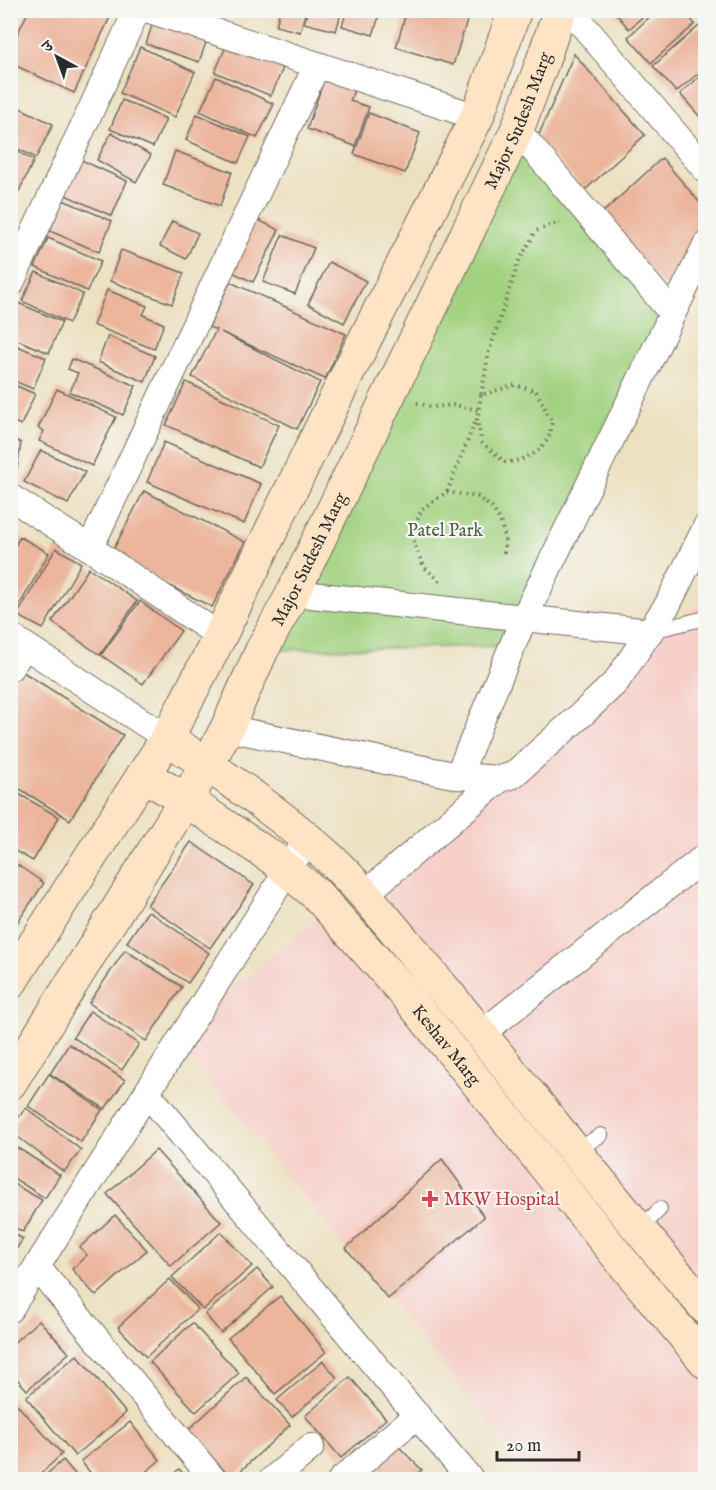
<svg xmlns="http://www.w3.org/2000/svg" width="716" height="1490" viewBox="0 0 716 1490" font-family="'IM FELL English','Noto Serif Devanagari',serif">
<rect width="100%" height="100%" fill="#f6f6f2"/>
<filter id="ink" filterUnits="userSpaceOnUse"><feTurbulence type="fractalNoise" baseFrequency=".0167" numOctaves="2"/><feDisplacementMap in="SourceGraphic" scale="12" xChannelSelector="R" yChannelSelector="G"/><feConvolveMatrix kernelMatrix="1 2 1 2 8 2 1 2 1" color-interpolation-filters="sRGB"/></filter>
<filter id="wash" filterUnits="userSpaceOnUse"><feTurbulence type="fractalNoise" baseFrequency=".008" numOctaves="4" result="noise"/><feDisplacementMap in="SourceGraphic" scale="24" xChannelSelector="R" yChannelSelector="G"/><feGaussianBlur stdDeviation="1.35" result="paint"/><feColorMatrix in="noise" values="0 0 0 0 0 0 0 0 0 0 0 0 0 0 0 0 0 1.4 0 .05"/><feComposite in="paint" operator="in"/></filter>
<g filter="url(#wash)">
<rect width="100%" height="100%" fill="#ede1c2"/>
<polygon fill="#f7d0ca" points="705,599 705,1479 536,1479 173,1037"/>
<polygon fill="#a2d280" stroke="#667e56" stroke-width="1.5" points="517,130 672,313 512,646 262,650"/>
<g id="blocks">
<g fill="#ecb59c">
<polygon points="29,10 107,10 112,13 74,93 10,63 10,49"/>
<polygon points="280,10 306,10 300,32 276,26"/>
<polygon points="308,10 342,10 336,31 304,23"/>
<polygon points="347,10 381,10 373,35 342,26"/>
<polygon points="407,10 470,11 453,65 396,47"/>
<polygon points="613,10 650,10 629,29"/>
<polygon points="657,10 683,10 695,24 651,63 628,37"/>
<polygon points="154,19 208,37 199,62 146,44"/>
<polygon points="699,26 706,33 706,67 676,92 653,66"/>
<polygon points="227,44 283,68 271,96 215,72"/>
<polygon points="140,47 195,72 175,117 120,93"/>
<polygon points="574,54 645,135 585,190 537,139"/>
<polygon points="706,71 706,114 701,118 680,94"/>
<polygon points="216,77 274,104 257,138 200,111"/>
<polygon points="324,80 354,90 350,101 369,107 355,146 307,129"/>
<polygon points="122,100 166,119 153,147 110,129"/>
<polygon points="10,103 53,124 36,158 10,145"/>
<polygon points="369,113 420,133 405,173 354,154"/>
<polygon points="197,114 250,137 238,163 186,140"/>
<polygon points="111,133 151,155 136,182 97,160"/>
<polygon points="10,148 34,160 19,191 10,187"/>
<polygon points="175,151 232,172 220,206 163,185"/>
<polygon points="662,158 706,210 706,224 671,293 599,216"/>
<polygon points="79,159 127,181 112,216 63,194"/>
<polygon points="63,200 112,221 99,252 50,231"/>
<polygon points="252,217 279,230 253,282 226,269"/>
<polygon points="172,221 198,233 186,259 160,246"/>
<polygon points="282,235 314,248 295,294 263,282"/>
<polygon points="48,238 101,261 87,291 35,267"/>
<polygon points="121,250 184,273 172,304 110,281"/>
<polygon points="329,262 366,281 344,323 308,304"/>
<polygon points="36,272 83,294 69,323 22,301"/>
<polygon points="230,282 346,334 325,379 221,332 320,382 297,429 192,377 216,330 209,327"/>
<polygon points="107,290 147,306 143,315 164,324 154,349 93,325"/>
<polygon points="16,302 62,322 49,353 10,337 10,315"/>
<polygon points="108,336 155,356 145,382 98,362"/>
<polygon points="10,343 46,358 33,389 10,379"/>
<polygon points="72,359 136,386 123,415 70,392 78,373 68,369"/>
<polygon points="186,382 279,425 259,467 166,425"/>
<polygon points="10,383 35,394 21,425 10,420"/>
<polygon points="57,389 116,417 92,466 39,441 44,431 38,428"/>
<polygon points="10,437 21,443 15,482 10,479"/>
<polygon points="164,442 261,484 244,524 147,482"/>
<polygon points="41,450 85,472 68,504 24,482"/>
<polygon points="144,491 245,542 212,607 110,556"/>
<polygon points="20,537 49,553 20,604 10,598 10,554"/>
<polygon points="56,548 81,563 43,629 17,615"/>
<polygon points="89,568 137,601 100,655 52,622"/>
<polygon points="140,601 181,631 143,684 101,655"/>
<polygon points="20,670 123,735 70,820 10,783 10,685"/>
<polygon points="10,789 59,817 33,861 10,848"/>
<polygon points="191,842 254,885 210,948 147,905"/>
<polygon points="10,860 44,883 13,929 10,928"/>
<polygon points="148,911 209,953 188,983 127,942"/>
<polygon points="125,950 182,987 146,1041 89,1003"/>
<polygon points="90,1011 139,1044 122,1070 73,1037"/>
<polygon points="69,1044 125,1080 105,1109 50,1074"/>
<polygon points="49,1074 102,1110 81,1142 28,1106"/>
<polygon points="26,1108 81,1150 64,1172 10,1131 10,1128"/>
<polygon points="10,1143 60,1175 45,1198 10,1176"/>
<polygon points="156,1150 221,1222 171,1266 107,1194"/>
<polygon points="442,1159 484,1217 388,1299 346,1248"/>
<polygon points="10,1182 42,1200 23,1232 10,1225"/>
<polygon points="115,1215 147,1250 96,1296 72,1269 87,1255 80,1247"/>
<polygon points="10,1231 23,1239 10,1259"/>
<polygon points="221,1232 252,1266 203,1310 172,1277"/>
<polygon points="257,1269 273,1287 221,1333 205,1314"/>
<polygon points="170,1279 198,1309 146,1357 118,1327"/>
<polygon points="280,1296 326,1352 275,1394 228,1338"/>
<polygon points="39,1320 69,1353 27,1390 10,1371 10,1346"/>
<polygon points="192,1323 239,1373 196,1412 150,1362"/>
<polygon points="77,1355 126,1413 75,1456 26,1397"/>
<polygon points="323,1361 337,1378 292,1417 277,1400"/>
<polygon points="246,1377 290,1425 232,1479 187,1431"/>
<polygon points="350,1377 386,1419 341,1458 305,1416"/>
<polygon points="10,1397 62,1454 34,1480 10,1480"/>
<polygon points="130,1422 160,1460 136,1480 96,1480 81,1461"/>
<polygon points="394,1442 422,1470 411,1480 357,1480"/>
<polygon points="63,1460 80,1480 40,1480"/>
<polygon points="179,1469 189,1480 167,1480"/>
</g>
</g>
</g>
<g filter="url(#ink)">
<use href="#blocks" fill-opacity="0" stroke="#6f6b60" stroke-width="1.5"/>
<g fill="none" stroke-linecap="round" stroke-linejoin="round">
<defs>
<g id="lane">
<polyline points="652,631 706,618"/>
<polyline points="574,1152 601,1135"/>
<polyline points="640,1229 660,1209"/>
</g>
<g id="street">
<polyline points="149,10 477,117"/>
<polyline points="570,10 706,170"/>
<polyline points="517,130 672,313"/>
<polyline points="10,285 137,10"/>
<polyline points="10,497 90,548 220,636"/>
<polyline points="90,548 317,65"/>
<polyline points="293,593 524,618 706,245"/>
<polyline points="10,636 167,738"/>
<polyline points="10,668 25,646"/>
<polyline points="227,728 458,776 500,779 513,775 582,714 616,682 668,604 706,527"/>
<polyline points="458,776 524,618 650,632"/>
<polyline points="364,895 500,779"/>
<polyline points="481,1034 706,856"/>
<polyline points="147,1093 471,1480"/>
<polyline points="37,1267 214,1480"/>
<polyline points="10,1309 308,838"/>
<polyline points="272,1480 311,1447"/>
<polyline points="341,1480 417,1415"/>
</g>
<g id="secondary">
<path d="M 167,738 C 222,775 278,811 327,856 C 368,894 402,940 438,982 C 528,1090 613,1202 706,1308"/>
<path id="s1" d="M 143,775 L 186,800 L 274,859 L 317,895 L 403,991 L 620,1259 L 706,1362"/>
<polyline points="10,983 46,926 167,738 220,636 348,373 477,117 515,10"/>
<path id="s2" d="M 10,1083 L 207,765 L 227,728 L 262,650 L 293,593 L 517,130 L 542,63 L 560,10"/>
</g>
</defs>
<use href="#lane" stroke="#6f6b60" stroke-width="16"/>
<use href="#street" stroke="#6f6b60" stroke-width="28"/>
<use href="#secondary" stroke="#6f6b60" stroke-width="35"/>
<g stroke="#6f6b60" stroke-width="4" stroke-dasharray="1.5 4.5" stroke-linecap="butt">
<path d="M 481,395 L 477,420 L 482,443 L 505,462 C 521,462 542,453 549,436 C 551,432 551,426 552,422 L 536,391 L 515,385 L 481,395 L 489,352 L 518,263 L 536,231 L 560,222"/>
<polyline points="417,403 432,407 455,405 478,410"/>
<polyline points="447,492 478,497 492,508 500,520 505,539 504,553"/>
<polyline points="440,581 424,567 415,546 412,532 422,509 447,492 476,420"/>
</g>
<use href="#lane" stroke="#fff" stroke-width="14"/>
<use href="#street" stroke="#fff" stroke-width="26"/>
<use href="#secondary" stroke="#fee4c5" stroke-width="33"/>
</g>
</g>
<path fill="#e0444e" stroke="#f6f6f2" stroke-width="2" d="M427 1190h6v6h6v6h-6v6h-6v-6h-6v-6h6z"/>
<g text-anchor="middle" stroke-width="4.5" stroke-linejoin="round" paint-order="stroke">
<g font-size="18" fill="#2b2b2b" stroke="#f6f6f2">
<text dy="6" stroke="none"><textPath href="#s2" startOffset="1090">Major Sudesh Marg</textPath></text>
<text dy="6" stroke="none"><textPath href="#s2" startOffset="604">Major Sudesh Marg</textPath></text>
<text dy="6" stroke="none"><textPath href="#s1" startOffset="410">Keshav Marg</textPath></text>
</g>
<g font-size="18" fill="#4f5d44" stroke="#f6f6f2">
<text x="445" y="536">Patel Park</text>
</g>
<g font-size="18" fill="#be3a42" stroke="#f6f6f2" text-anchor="start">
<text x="444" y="1205">MKW Hospital</text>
</g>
</g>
<rect width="716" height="1490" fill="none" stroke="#f6f6f2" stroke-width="36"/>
<g transform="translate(57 57) rotate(319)" stroke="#f6f6f2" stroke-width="4.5" paint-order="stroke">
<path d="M0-4.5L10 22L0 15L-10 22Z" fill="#2b2b2b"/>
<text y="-9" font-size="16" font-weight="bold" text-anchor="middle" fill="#2b2b2b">उ</text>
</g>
<path d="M497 1451v9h82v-9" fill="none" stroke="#2b2b2b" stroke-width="3"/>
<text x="506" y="1451" font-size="18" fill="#2b2b2b" stroke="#f6f6f2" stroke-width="4.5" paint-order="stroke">20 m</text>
</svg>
